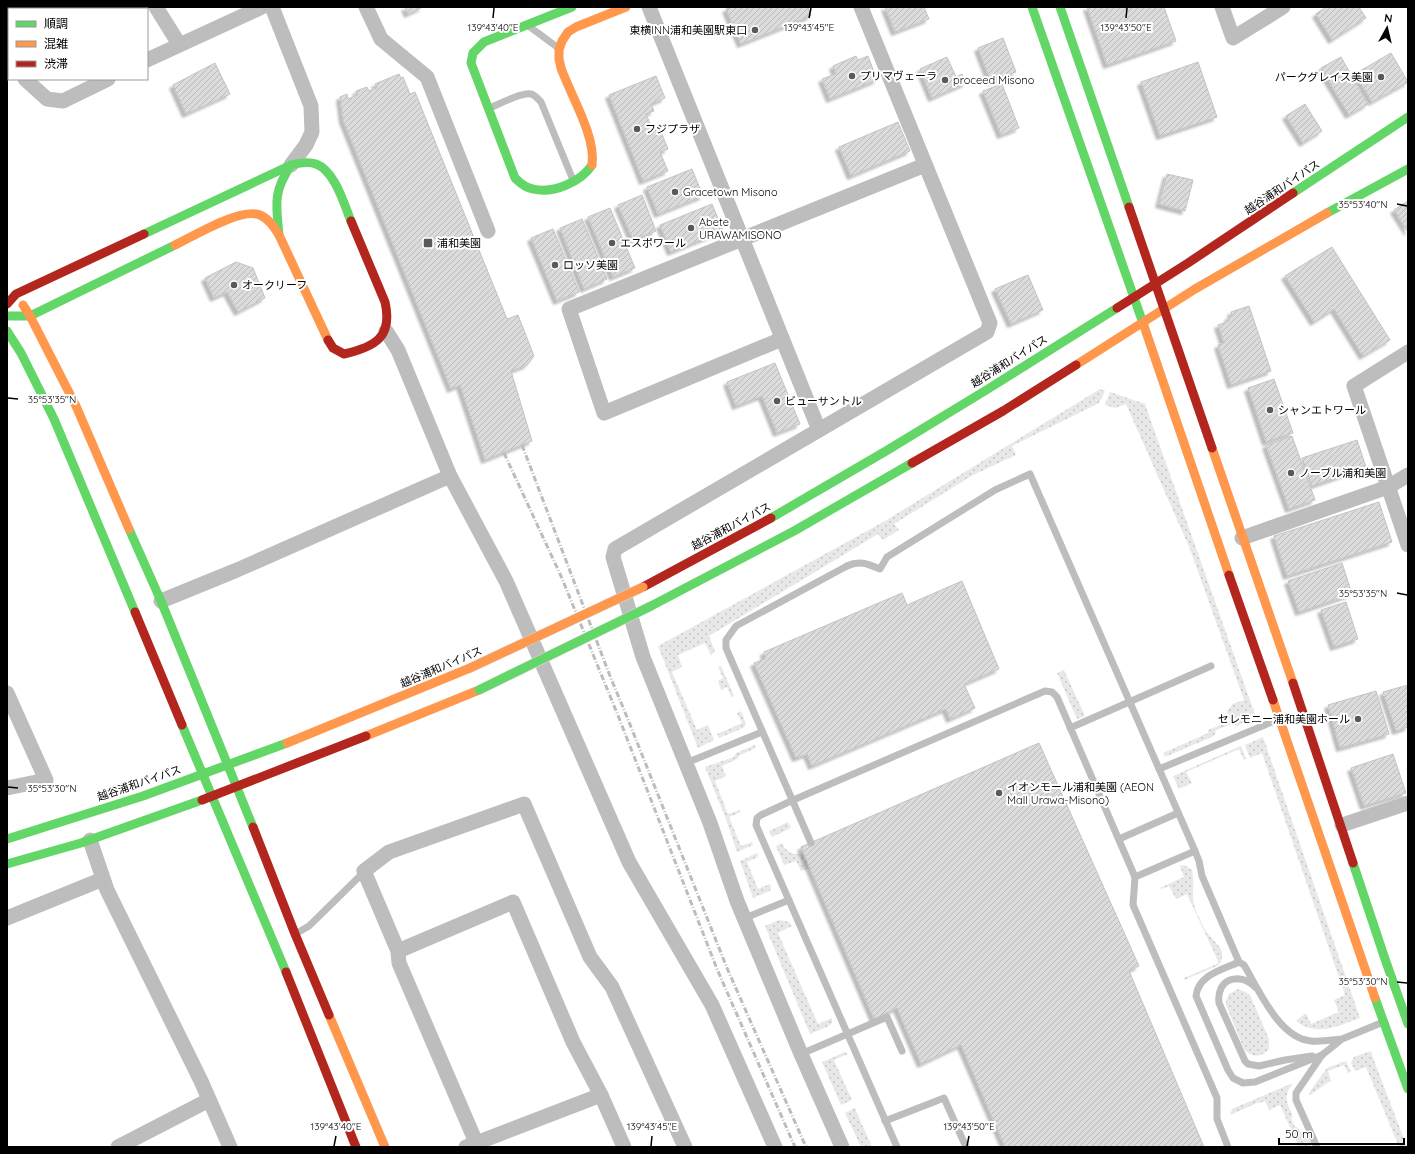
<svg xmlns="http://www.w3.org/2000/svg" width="1415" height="1154" viewBox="0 0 1415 1154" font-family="Quicksand,'Noto Sans JP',sans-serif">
<defs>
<pattern id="grass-dots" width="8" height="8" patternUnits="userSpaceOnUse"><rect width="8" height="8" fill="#e8e8e8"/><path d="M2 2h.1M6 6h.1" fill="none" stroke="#c5c5c5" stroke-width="1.8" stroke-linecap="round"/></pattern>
<pattern id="building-hatch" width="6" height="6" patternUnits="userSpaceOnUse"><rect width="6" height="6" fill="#dbdbdb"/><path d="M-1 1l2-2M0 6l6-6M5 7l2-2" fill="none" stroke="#bababa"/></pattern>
<filter id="shadow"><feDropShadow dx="-3.5" dy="3.5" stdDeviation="1" flood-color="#0004"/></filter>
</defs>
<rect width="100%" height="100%" fill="#fff"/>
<g fill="url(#grass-dots)">
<polygon points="1100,389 1105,391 1099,403 1012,446 1016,455 973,475 894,524 899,530 883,540 878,534 709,636 715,652 711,655 705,643 678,655 682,667 672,672 697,730 708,725 714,740 698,748 658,646 885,521"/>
<polygon points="1110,392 1145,404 1256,717 1237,726 1232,724 1216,730 1214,736 1165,757 1163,753 1208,733 1208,730 1231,721 1227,711 1233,704 1244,700 1190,549 1126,404 1115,408 1105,405"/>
<polygon points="721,666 734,696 732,698 727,687 721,690 718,681 723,678 718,667"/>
<polygon points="1064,670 1085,716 1077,719 1057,673"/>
<polygon points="741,711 746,724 743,728 719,738 717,734 742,723 737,713"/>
<path d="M 1263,737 L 1360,1018 C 1338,1026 1317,1037 1296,1021 L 1306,1013 L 1311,1024 L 1339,1012 L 1334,1000 L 1345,995 L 1262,753 L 1250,758 L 1245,745 Z"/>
<polygon points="755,745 756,748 740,755 737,759 722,766 726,776 715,781 728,814 740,810 741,812 729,817 741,846 752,842 753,845 737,852 726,819 705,767 734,757 736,753"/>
<polygon points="1241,746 1246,759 1244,760 1239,749 1186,772 1192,783 1179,789 1173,776"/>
<polygon points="788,822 791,828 772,837 769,831"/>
<path d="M 782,843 C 786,852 794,856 803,853 L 810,868 L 801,871 L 796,861 L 784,865 L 776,846 Z"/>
<polygon points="757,853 758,857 747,862 758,889 770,884 771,887 770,891 753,898 740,861"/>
<path d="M 1182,865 L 1186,866 L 1192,870 C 1194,880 1193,889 1193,899 C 1194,909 1200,919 1204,928 C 1211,942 1230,948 1219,965 L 1184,980 L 1184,978 L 1219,963 L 1187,894 L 1176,899 L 1169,886 L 1161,889 L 1160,888 L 1184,877 L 1180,866 Z"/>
<polygon points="779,920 789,922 792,926 778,933 818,1024 832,1018 832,1023 829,1026 810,1034 765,926"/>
<path d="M 1238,989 L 1246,992 L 1250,995 L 1269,1039 L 1269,1049 C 1261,1058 1252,1058 1244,1049 L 1226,1005 L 1226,1001 L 1229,994 Z"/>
<polygon points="1371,1051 1373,1058 1407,1147 1399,1147 1366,1067 1355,1071 1351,1063 1354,1057"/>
<polygon points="845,1052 848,1054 834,1060 852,1100 841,1105 822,1062"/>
<path d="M 1346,1061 L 1351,1072 L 1348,1073 L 1344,1065 L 1328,1071 L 1331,1081 C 1322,1085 1318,1091 1309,1095 L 1311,1090 L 1327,1068 Z"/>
<path d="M 1293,1083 C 1283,1097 1286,1101 1293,1116 L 1291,1118 L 1295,1127 L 1297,1127 C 1302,1134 1311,1137 1311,1147 L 1299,1147 L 1280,1105 L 1269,1110 L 1265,1101 L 1260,1103 L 1259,1102 L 1230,1115 L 1232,1109 Z"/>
<polygon points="855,1108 856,1111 872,1147 861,1147 845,1113"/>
</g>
<g fill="url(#building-hatch)" stroke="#c3c3c3" filter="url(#shadow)">
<polygon points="405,7 423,7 408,14"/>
<polygon points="731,7 808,7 811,16 741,44 726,9"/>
<polygon points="885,7 924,7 929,19 895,32"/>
<polygon points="1087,7 1164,7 1176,41 1107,65"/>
<polygon points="1326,7 1359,7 1366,18 1332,40 1316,14"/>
<polygon points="1003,38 1016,72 991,82 978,48"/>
<polygon points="1391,53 1408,82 1372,102 1355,74"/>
<polygon points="856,56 858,60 868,56 877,80 830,99 822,79 836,74 833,66"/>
<polygon points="947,57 956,77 962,74 966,83 932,98 920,69"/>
<polygon points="1341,57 1368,104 1349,115 1321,68"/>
<polygon points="1198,62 1217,117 1160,136 1141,82"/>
<polygon points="215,63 230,94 186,114 173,85"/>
<polygon points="399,74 401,78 403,77 410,94 415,92 507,319 518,315 534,356 527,365 511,371 532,441 485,460 460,385 451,389 343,120 340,97 347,94 348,99 358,95 356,91 367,87 369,91 377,88 375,84"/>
<polygon points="656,76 665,98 651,104 654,111 646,114 653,130 659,127 668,149 660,152 668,171 643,181 609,95"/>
<polygon points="1002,84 1019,128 1001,135 983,91"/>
<polygon points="1305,104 1322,131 1303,143 1286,116"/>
<polygon points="898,122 910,151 851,176 839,147"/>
<polygon points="692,169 703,196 658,214 647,187"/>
<polygon points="1167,174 1193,180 1185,211 1159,204"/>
<polygon points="642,195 656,231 633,240 618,205"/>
<polygon points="1408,201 1408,232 1394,210"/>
<polygon points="712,204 723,231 671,252 660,225"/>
<polygon points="610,208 635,268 613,277 588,217"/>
<polygon points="582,219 607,279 584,289 560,228"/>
<polygon points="553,229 579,292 557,301 531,238"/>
<polygon points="1332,247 1390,340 1363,356 1334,309 1314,322 1285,276"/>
<polygon points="236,262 253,268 265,298 238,312 227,292 214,298 205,278"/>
<polygon points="1028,275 1043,310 1011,324 995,289"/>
<polygon points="1249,306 1271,371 1231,385 1218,345 1224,343 1218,325 1229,321 1228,317 1232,316 1231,312"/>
<polygon points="775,363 800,424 777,433 762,396 736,406 727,382"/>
<polygon points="1274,379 1293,433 1266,442 1248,388"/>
<polygon points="1292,436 1315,500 1289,509 1266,445"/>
<polygon points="1357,440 1366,467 1312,486 1302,458"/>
<polygon points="1379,502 1392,542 1287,576 1274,536"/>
<polygon points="1342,563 1352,594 1299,612 1288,581"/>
<polygon points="962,581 999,669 964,684 975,708 950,719 946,709 812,766 807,754 796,758 754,663 765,659 764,652 902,593 907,605"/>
<polygon points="1346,602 1358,639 1334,647 1321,610"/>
<polygon points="1408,685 1408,727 1396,731 1383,692"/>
<polygon points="1376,691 1389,734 1340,748 1328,705"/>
<polygon points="1039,743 1139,966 1129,971 1204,1147 1005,1147 961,1045 921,1064 897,1008 874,1019 801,847"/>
<polygon points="1393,754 1406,793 1364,806 1351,768"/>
</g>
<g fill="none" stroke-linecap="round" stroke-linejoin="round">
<g stroke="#bdbdbd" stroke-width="7">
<polyline points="530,27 557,47"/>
<path d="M 490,108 C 499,104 522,92 531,94 C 535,95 538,99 541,102 L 573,180"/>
<path d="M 847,566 C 859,560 868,564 880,569 L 887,557 L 995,490 L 1030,474 L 1195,851 L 1199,861 L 1202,876 L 1239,962"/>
<polyline points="1070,728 1211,666"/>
<polyline points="686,763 762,732"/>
<polyline points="1159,769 1277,720"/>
<polyline points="1119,839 1178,813"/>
<polyline points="1135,877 1133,905 1217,1098 1217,1119 1228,1147"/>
<polyline points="745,918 789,900"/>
<polyline points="297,933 309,926 364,872"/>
<path d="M 1255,987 C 1239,971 1216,979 1219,1003 L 1245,1061 L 1248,1064 L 1259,1066 L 1285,1060 L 1312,1056"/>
<path d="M 1342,1039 C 1332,1040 1321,1042 1311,1041 C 1279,1038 1259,990 1244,965 L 1239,962 C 1222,970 1198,975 1196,996 L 1228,1070 L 1233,1078 L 1243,1083 L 1255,1082 L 1322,1055 L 1342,1039 L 1381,1023"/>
<polyline points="801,1054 887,1017 902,1051"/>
<polyline points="885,1121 944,1098 966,1147"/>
<polyline points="897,1147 756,825 757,818 761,815 791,801 1045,691 1052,692 1057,697 1135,877 1195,851"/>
<polyline points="1317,1147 1296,1100 1296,1093 1322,1055"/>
</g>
<g stroke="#bdbdbd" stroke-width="15">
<polyline points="156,7 179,44"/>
<polyline points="272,7 311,106 312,132 306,145 291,165"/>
<polyline points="366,7 381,39 427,77 488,231"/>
<polyline points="649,7 819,430"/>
<polyline points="1222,7 1233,38 1283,7"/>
<polyline points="147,60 262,7"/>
<polyline points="7,62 9,64"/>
<polyline points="25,79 47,99 63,101 108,79"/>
<polyline points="782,339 604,413 569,309 925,165"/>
<polyline points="1408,352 1354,386 1408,545"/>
<polyline points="450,476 506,581 629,862 712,1005 775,1147"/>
<polyline points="1242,538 1388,487 1408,475"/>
<polyline points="161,601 237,570 450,476 398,350 386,331"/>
<polyline points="7,693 46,780 7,788"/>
<polyline points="1342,825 1408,803"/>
<polyline points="90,840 107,890 201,1081 230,1147"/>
<polyline points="7,918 103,879"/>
<polyline points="398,951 513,902 573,1042 601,1095 624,1147"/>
<polyline points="118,1147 209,1100"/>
<polyline points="466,1147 601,1095"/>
<polyline points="478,1147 399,963 398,951 364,871 389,852 524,804 590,957 612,987 685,1147"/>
<polyline points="842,1147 801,1054 737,901 710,823 643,657 613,557 615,549 987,332 990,323 861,7"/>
</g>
<g stroke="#63d668" stroke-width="9">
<path d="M 572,7 L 484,42 L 473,53 L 471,63 L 515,178 C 520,183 526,188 533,189 C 553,194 581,182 592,165"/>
<polyline points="1032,7 1144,326"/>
<polyline points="1060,7 1129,207"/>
<polyline points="1293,193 1408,117"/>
<polyline points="1327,213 1408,169"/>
<path d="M 144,234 L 291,165 C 299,163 308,161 316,164 C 335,171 344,204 351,221"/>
<path d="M 279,235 C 276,204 273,192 291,165"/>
<polyline points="7,316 30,316 175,245"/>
<polyline points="7,331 21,353 54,419 135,612"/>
<polyline points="771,518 886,451 988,389 1117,308"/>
<polyline points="129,529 161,601 253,827"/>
<polyline points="651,606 794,531 912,463"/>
<polyline points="182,725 286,972"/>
<polyline points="7,839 143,796 287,743"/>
<polyline points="1353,863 1385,959 1408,1024"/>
<polyline points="7,864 81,843 202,800"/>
<polyline points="1375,998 1408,1089"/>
</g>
<g stroke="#ff974d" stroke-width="9">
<path d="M 592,165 C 596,136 571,96 561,68 L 559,59 L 559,50 L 562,41 L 568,32 L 576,27 L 626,7"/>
<path d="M 175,245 C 194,236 241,207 260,215 C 269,219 274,227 279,235 L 328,340"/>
<polyline points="23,305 30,316 76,406 129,529"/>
<polyline points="1144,326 1229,575"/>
<polyline points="1076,365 1195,289 1327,213"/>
<polyline points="1212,448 1293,683"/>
<polyline points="1273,700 1375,998"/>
<polyline points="366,736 479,690"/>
<polyline points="287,743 470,668"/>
<polyline points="329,1015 385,1147"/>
</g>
<g stroke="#b3261e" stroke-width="9">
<polyline points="1129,207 1212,448"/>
<polyline points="7,304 16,294 144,234"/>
<polyline points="1117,308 1188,263 1293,193"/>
<path d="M 328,340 L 333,348 L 344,354 C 375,347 393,337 385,302 L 351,221"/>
<polyline points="912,463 1003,411 1076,365"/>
<polyline points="1229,575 1273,700"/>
<polyline points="643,587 771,518"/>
<polyline points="135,612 182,725"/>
<polyline points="1293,683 1353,863"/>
<polyline points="202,800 366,736"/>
<polyline points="253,827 295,934 329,1015"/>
<polyline points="286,972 356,1147"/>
</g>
<g stroke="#bdbdbd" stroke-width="3" stroke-dasharray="6 2 1 2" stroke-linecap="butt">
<polyline points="522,445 610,676 627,717 727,968 806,1147"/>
<polyline points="504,453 561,576 619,718 717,969 795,1147"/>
</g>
<defs>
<polyline id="fast-bridge" points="479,690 651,606"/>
<polyline id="slow-bridge" points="470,668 643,587"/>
</defs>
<use href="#fast-bridge" stroke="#dbdbdb" stroke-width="10" stroke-linecap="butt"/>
<use href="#slow-bridge" stroke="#dbdbdb" stroke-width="10" stroke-linecap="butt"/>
<polyline stroke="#bdbdbd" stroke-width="7" points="811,843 726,648 726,640 736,626 847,566"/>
<use href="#fast-bridge" stroke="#63d668" stroke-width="9"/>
<use href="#slow-bridge" stroke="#ff974d" stroke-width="9"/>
</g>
<path fill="none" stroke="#000" stroke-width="1.5" d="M 493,18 L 494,8M 809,18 L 811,8M 1126,18 L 1127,8M 1397,204 L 1407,206M 8,398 L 18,399M 1397,593 L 1407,595M 8,787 L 18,788M 1397,982 L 1407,983M 334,1146 L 336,1136M 651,1146 L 652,1136M 967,1146 L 969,1136"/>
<g fill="#595959" stroke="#fff" stroke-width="1.5">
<circle cx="755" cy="30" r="4"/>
<circle cx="852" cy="76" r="4"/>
<circle cx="1381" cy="77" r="4"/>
<circle cx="945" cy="80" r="4"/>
<circle cx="637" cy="129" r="4"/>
<circle cx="675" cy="192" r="4"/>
<circle cx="691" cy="228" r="4"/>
<rect x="423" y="238" width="10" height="10" rx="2"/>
<circle cx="612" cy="243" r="4"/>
<circle cx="555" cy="265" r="4"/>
<circle cx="234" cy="285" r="4"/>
<circle cx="777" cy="401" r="4"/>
<circle cx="1270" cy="410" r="4"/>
<circle cx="1291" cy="473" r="4"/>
<circle cx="1358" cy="719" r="4"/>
<circle cx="999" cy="793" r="4"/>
</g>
<g text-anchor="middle" stroke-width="4" stroke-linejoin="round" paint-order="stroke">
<g font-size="11" fill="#000" stroke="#fff" text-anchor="start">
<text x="747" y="34" text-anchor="end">東横INN浦和美園駅東口</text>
<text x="860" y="80">プリマヴェーラ</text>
<text x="1373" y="81" text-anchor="end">パークグレイス美園</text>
<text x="953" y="84">proceed Misono</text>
<text x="645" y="133">フジプラザ</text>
<text x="683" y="196">Gracetown Misono</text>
<text x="699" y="226">Abete<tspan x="699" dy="13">URAWAMISONO</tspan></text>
<text x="437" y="247">浦和美園</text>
<text x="620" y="247">エスポワール</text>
<text x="563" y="269">ロッソ美園</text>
<text x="242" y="289">オークリーフ</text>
<text x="785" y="405">ビューサントル</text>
<text x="1278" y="414">シャンエトワール</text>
<text x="1299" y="477">ノーブル浦和美園</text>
<text x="1350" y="723" text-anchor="end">セレモニー浦和美園ホール</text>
<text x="1007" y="791">イオンモール浦和美園 (AEON<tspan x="1007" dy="13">Mall Urawa-Misono)</tspan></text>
</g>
<g font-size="11" fill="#000" stroke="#fff">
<text transform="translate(1282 187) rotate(-34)" y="4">越谷浦和バイパス</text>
<text transform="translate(1009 361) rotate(-32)" y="4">越谷浦和バイパス</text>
<text transform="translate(731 526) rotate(-28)" y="4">越谷浦和バイパス</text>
<text transform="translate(441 667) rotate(-23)" y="4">越谷浦和バイパス</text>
<text transform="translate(139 783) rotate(-19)" y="4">越谷浦和バイパス</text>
</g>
</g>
<g font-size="10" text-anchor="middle" fill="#000" stroke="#fff" stroke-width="4" stroke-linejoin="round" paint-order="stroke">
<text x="493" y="31">139°43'40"E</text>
<text x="809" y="31">139°43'45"E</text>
<text x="1126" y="31">139°43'50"E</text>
<text x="1363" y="208">35°53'40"N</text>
<text x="52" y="403">35°53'35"N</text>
<text x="1363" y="597">35°53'35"N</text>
<text x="52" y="792">35°53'30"N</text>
<text x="1363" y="985">35°53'30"N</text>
<text x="336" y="1130">139°43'40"E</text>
<text x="652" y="1130">139°43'45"E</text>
<text x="969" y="1130">139°43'50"E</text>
</g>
<rect width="1415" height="1154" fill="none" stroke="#000000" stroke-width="16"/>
<rect x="8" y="8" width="140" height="72" fill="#ffffff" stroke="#999999"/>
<rect x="16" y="21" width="20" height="6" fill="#63d668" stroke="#999999"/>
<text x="44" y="28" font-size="12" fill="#000000">順調</text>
<rect x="16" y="41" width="20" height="6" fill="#ff974d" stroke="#999999"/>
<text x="44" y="48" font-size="12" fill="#000000">混雑</text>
<rect x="16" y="61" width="20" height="6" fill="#b3261e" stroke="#999999"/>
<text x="44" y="68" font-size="12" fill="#000000">渋滞</text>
<g transform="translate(1387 28) rotate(8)" stroke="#ffffff" stroke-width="3" paint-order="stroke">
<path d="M0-3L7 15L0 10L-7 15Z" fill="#000000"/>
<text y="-6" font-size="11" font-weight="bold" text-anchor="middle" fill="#000000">N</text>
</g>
<path d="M1279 1138v6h125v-6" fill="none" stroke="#000000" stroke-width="2"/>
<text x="1285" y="1138" font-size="12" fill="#000000" stroke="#ffffff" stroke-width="3" paint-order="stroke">50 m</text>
</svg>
